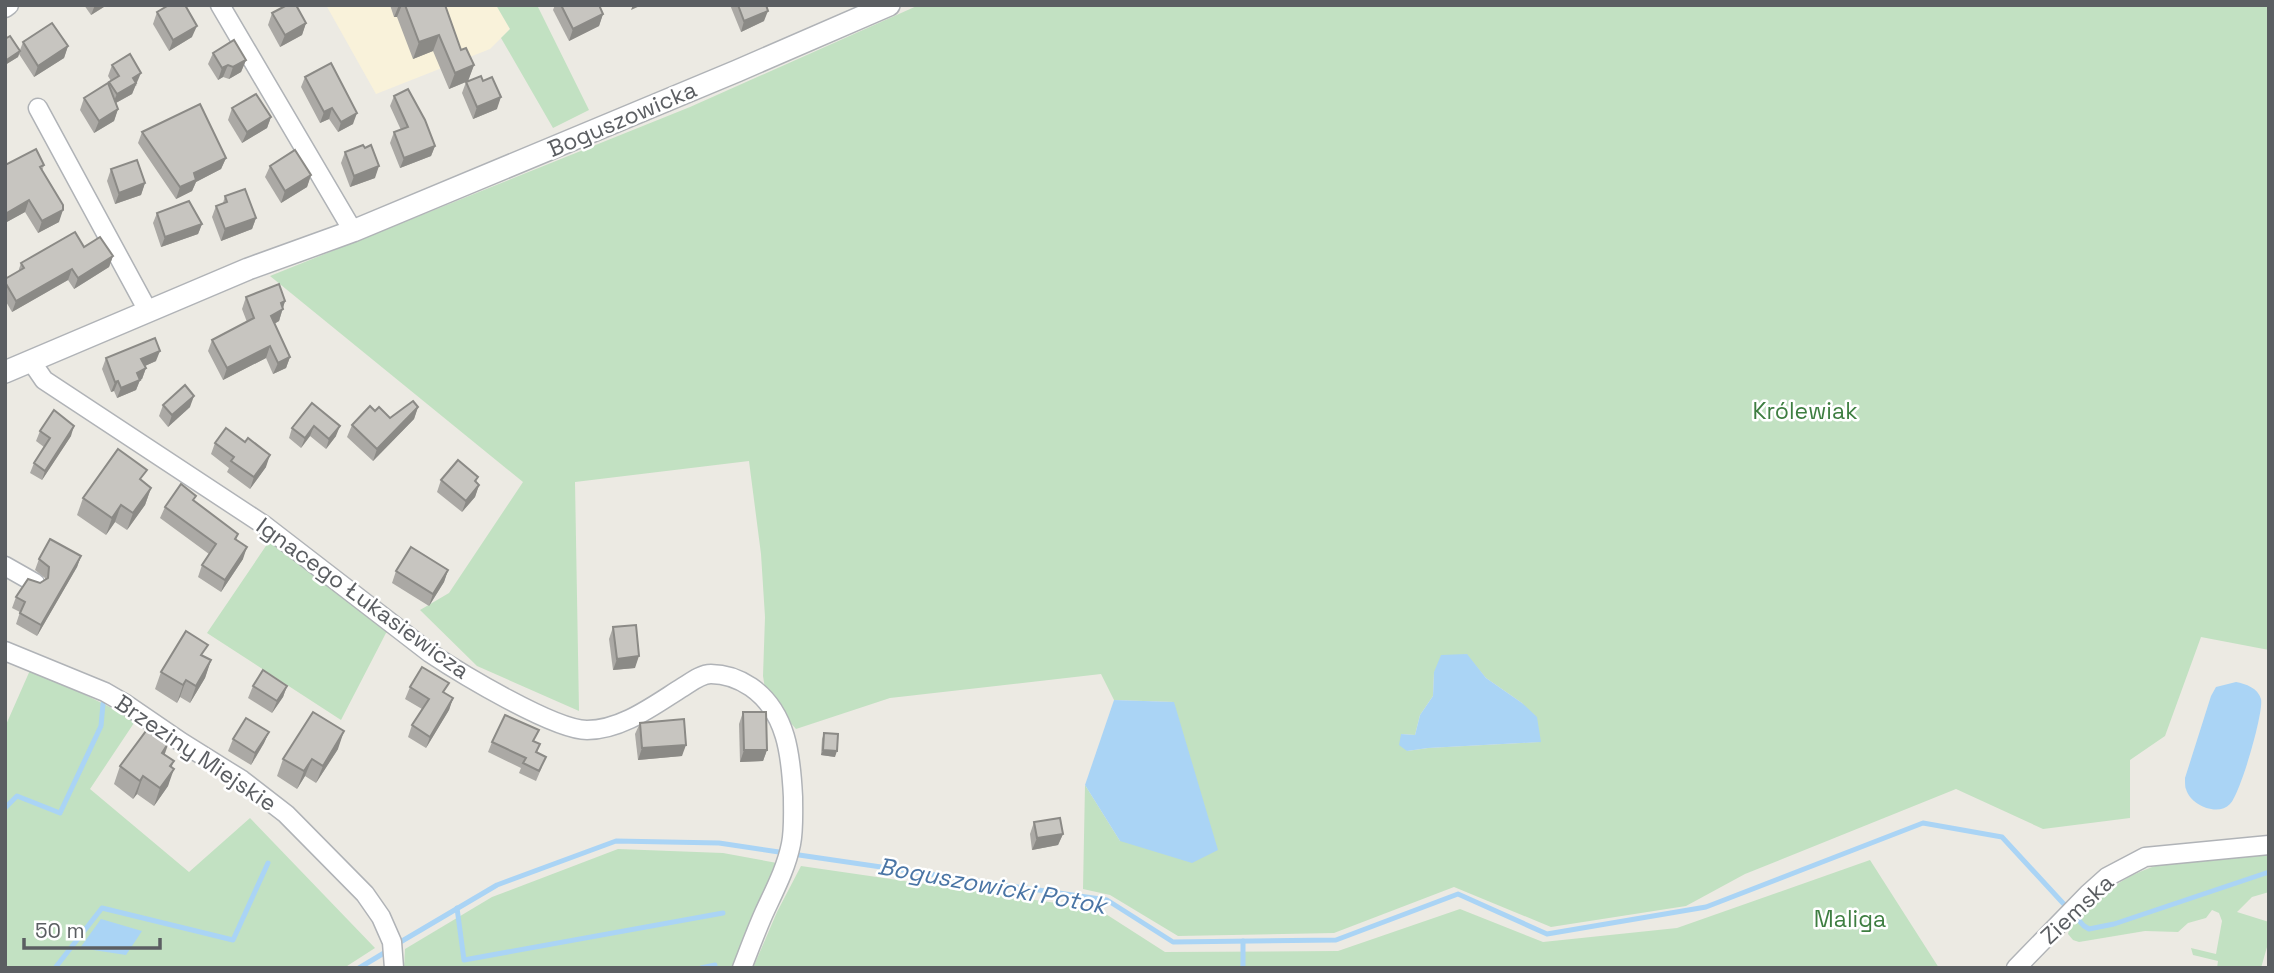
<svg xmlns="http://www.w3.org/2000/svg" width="2274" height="973" viewBox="0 0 2274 973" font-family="'Space Grotesk',sans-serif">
<rect width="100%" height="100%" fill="#eceae3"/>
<polygon fill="#f9f2da" points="326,5 496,5 510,29 490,49 376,94"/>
<g fill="#c2e1c2" fill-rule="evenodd">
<polygon points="496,5 537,5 589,110 553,128 501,38 510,29"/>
<path d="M 919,5 L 2269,5 L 2269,650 L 2201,637 L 2165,736 L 2130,760 L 2130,818 L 2043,829 L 1956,789 L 1745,874 L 1686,906 L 1551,927 L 1454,887 L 1334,933 L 1178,936 L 1110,895 L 1083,889 L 1085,785 L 1120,841 L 1174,702 L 1114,700 L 1101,674 L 890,698 L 796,729 L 766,695 L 763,676 L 765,617 L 761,554 L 749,461 L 575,482 L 579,711 L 477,666 L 420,610 L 449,593 L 523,482 L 270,276 L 690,107 ZM 1466,654 L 1486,678 L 1522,703 L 1540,742 L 1428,748 L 1407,751 L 1401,734 L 1415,735 L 1420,715 L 1433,696 L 1434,672 Z"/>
<polygon points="272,537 393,631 386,633 341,720 207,633"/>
<polygon points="31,668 136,720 90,789 189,872 250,818 375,948 344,968 5,968 5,727"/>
<polygon points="618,849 723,853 777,863 731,968 404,968 405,949 492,897"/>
<path d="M 2269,853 L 2269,892 L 2252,897 L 2237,912 L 2269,922 L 2269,940 L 2261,968 L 2217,968 L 2218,961 L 2193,955 L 2191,948 L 2216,954 L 2222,921 L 2219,913 L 2212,910 L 2206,918 L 2188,923 L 2178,932 L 2145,931 L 2079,942 L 2073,940 L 2068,934 C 2070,922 2083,913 2092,905 C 2146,852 2198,859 2269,853 Z"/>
<polygon points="1870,860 1939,968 753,968 777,912 801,866 1098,909 1165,952 1338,951 1460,909 1543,942 1677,928"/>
</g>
<g fill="#aad4f5">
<polygon points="1467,654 1486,678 1522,703 1537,717 1541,742 1428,748 1407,751 1399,745 1401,734 1415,735 1420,715 1433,696 1434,672 1441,655"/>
<path d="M 2236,682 C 2246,684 2258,688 2261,699 C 2264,712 2240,795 2230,804 C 2218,817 2190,805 2186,789 C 2185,788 2185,780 2185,778 L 2211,696 L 2216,687 Z"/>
<polygon points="1114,700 1174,702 1218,850 1192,863 1120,841 1085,785"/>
<polygon points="101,919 142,931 126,955 80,948"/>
</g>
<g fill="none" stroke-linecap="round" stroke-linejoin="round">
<g stroke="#aad4f5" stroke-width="5">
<polyline points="5,808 17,796 60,813 101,726 103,704"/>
<polyline points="799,855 1107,900 1173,942 1336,940 1458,894 1547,934 1706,907 1923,823 2002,837 2084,926 2089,929 2114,924 2269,872"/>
<polyline points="457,908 464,960 723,913"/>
<polyline points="1243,941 1243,968"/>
<polyline points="397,944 497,885 616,841 719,843 779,852"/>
<polyline points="55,968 102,908 233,940 268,863"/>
<polyline points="359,968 389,950"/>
<polyline points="701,968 715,965"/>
</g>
<defs>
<g id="minor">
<polyline points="220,5 353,231"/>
<polyline points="5,8 9,5"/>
<polyline points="38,108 148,311"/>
<path d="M 31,361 L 44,380 L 264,525 L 430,653 C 460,673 554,730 587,730 C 622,730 654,705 683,687 C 691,682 701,674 711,674 C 726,674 739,679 751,687 C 787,712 791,756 793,797 C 793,812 794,829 791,844 C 786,869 774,891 764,913 C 756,931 749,950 742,968"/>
<polyline points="5,566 35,583"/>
<polyline points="5,651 105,692 124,703 181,742 242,780 286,814 365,894 381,917 392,942 394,968"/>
<polyline points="2016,968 2088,894 2107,877 2145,857 2269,845"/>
</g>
<polyline id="tertiary" points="5,372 248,269 353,231 737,71 889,5"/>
</defs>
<use href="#minor" stroke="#b0b3b7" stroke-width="21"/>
<use href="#tertiary" stroke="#b0b3b7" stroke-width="24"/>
<use href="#minor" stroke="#fff" stroke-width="18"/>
<use href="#tertiary" stroke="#fff" stroke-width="21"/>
</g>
<g fill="#aba9a5">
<polygon points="84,5 107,5 91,15"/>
<polygon points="390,5 445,5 461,50 474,65 468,81 497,109 473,119 462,93 466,82 449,89 433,51 413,59 397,17 394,17"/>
<polygon points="555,5 599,5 603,14 599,26 569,41 553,10"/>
<polygon points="730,5 766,5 764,21 741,32"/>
<polygon points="157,12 192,37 169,51 153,24"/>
<polygon points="272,13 306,23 302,35 280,47 268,25"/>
<polygon points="5,39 20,50 23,42 68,46 64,58 34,77 19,54 18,57 5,65"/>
<polygon points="213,53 246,60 241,72 229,79 223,77 218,80 208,64"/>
<polygon points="112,65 137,85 135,86 132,94 116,103 118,109 114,121 94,133 80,110 84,98 111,81 108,76"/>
<polygon points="305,77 353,124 338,132 329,119 320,123 301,87"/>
<polygon points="394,96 435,146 431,156 400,168 390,143 394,132 401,130 390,106"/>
<polygon points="232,108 271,117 267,128 242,143 228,120"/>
<polygon points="142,132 226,158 221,169 196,182 192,191 176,199 138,143"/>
<polygon points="345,152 375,178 350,187 341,163"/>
<polygon points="44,165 42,171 59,222 38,233 25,212 5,223"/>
<polygon points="270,166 311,175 307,187 281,203 265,177"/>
<polygon points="111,169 145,183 141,195 115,204 107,181"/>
<polygon points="225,196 256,218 252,229 221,241 212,217 216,206 223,203"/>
<polygon points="157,213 202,224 198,234 161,247 153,223"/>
<polygon points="84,247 113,256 109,267 74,289 68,280 12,312 5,300 5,279 18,272 21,263"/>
<polygon points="246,297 285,301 279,321 274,324 290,357 286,368 273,374 266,358 223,380 208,351 212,340 247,322 242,309"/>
<polygon points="106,358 156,361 145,366 146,368 142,379 140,380 136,390 117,398 114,391 111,392 102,369"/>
<polygon points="312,403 336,436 326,449 310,436 301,448 289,438 292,428"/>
<polygon points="163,405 190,407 168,427 159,416"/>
<polygon points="418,407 414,419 373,461 347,437 352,425 375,411 390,418"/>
<polygon points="40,431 71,436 42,480 30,473 34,463 44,447 36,441"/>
<polygon points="215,443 266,467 250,489 227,472 229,468 211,454"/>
<polygon points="478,477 476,482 479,485 475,497 462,512 437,492 441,480"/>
<polygon points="142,481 151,488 145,505 127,530 115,522 106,535 77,515 83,498"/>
<polygon points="194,501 238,534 236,540 243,559 221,592 198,577 202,565 209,554 160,518 165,507"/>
<polygon points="81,556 77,567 37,636 16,624 20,612 12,608 16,597 45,580 45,578 35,570 39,559"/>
<polygon points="448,570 444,582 429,606 392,583 396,571"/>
<polygon points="613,627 635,668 613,670 609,639"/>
<polygon points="204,656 211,660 205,678 190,703 180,697 177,703 155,689 161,672"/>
<polygon points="253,686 287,686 283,697 272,713 248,698"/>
<polygon points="410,687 445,693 453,698 449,710 426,748 408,737 412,725 422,709 405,699"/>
<polygon points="743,712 767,750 763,761 740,762 739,724"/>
<polygon points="640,723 682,756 638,760 635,734"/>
<polygon points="269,732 264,743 251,765 228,751 233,739"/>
<polygon points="824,733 835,757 821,755 822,739"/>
<polygon points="492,742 534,742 540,744 537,752 542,767 536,781 519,773 521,768 488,752"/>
<polygon points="338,749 316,783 305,776 297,789 277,776 283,759"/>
<polygon points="165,755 172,767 168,786 154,806 137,794 133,799 114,784 120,766"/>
<polygon points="1034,822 1063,834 1058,845 1032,850 1030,834"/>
</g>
<g fill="#8b8a86">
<polygon points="95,5 107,5 91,15"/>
<polygon points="399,5 402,5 397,17 394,17"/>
<polygon points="633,5 642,5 631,10"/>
<polygon points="768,11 764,21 741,32 744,21"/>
<polygon points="603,14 599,26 569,41 573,29"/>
<polygon points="306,23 302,35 280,47 285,35"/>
<polygon points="197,26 192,37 169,51 173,40"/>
<polygon points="439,35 433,51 413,59 419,42"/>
<polygon points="68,46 64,58 34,77 38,66"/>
<polygon points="20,51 18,57 5,65 5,61"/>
<polygon points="246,60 241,72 229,79 233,67"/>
<polygon points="228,65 223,77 218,80 222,68"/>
<polygon points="474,65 468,81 449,89 455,73"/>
<polygon points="141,73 132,94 112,105 117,94 133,78"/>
<polygon points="501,97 497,109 473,119 477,107"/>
<polygon points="332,108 329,119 320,123 324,112"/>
<polygon points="118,109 114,121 94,133 99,121"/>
<polygon points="357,113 353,124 338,132 341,122"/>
<polygon points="271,117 267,128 242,143 247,132"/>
<polygon points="435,146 431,156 400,168 404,158"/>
<polygon points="226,158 221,169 196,182 192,191 176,199 180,187 194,173"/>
<polygon points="379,166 375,178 350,187 354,176"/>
<polygon points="311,175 307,187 281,203 285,191"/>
<polygon points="145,183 141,195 115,204 119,193"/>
<polygon points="29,200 25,212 5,223 5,214"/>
<polygon points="63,210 59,222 38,233 42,221"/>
<polygon points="256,218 252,229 221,241 225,229"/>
<polygon points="202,224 198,234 161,247 165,237"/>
<polygon points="113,256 109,267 74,289 78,278"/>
<polygon points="72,269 68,280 12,312 16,301"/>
<polygon points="285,301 279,321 267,328 271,316 281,303"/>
<polygon points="270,346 266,358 223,380 227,368"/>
<polygon points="160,351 156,361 138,369 141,359"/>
<polygon points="290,357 286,368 273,374 278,363"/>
<polygon points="146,368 142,379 140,380 136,390 117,398 121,388 137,373"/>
<polygon points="118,381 114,391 111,392 115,382"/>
<polygon points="194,396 190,407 168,427 172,415"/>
<polygon points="418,407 414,419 373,461 377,449"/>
<polygon points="74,426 71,436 42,480 45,471"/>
<polygon points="314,426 310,436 301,448 305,438"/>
<polygon points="340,426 336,436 326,449 329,439"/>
<polygon points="270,455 266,467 250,489 254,477"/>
<polygon points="479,485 475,497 462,512 466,501"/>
<polygon points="151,488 145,505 127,530 133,513"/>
<polygon points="121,505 115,522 106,535 112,518"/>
<polygon points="247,547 243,559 221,592 225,580"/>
<polygon points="81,556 77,567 37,636 41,625"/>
<polygon points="448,570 444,582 429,606 433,594"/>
<polygon points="639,656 635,668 613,670 617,659"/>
<polygon points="211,660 205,678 190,703 196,686"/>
<polygon points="186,680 180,697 177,703 183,685"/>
<polygon points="287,686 283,697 272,713 277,701"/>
<polygon points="453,698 449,710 426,748 430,737"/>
<polygon points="344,731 338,749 316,783 323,766"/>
<polygon points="269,732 264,743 251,765 255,753"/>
<polygon points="169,742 163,759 162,753"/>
<polygon points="686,745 682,756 638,760 642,748"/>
<polygon points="744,750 767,750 763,761 740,762"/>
<polygon points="823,750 837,751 835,757 821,755"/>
<polygon points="312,759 305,776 297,789 304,771"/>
<polygon points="174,761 167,778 174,769 168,786 154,806 160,788 170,766"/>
<polygon points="143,776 137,794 133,799 140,781"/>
<polygon points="1063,834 1058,845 1032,850 1037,838"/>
</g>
<g fill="#c7c5c0" stroke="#8b8a86" stroke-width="2">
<polygon points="169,5 185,5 197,26 173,40 157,12"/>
<polygon points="287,5 296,5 306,23 285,35 272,13"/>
<polygon points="405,5 445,5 461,50 466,48 474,65 455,73 439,35 419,42"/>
<polygon points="561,5 599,5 603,14 573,29"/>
<polygon points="738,5 766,5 768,11 744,21"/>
<polygon points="52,23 68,46 38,66 23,42"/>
<polygon points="10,36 20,51 5,61 5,39"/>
<polygon points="234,40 246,60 233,67 228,65 222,68 213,53"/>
<polygon points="130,54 141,73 133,78 136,83 117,94 109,82 119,76 112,65"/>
<polygon points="331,63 357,113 341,122 332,108 324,112 305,77"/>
<polygon points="481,76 483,81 492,77 501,97 477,107 466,82"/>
<polygon points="108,83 118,109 99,121 84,98"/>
<polygon points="408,89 425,120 435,146 404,158 394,132 408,127 394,96"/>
<polygon points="256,94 271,117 247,132 232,108"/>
<polygon points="200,104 226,158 194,173 196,180 180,187 142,132"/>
<polygon points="363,145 365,148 371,145 379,166 354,176 345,152"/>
<polygon points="36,149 44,165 40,167 63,205 63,210 42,221 29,200 5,214 5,165"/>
<polygon points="295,150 311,175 285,191 270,166"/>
<polygon points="137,160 145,183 119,193 111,169"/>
<polygon points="245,189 256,218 225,229 216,206 227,202 225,196"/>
<polygon points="189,201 202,224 165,237 157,213"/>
<polygon points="75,232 84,247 100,237 113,256 78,278 72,269 16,301 5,282 5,279 24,268 21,263"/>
<polygon points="279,284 285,301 281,303 283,309 271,316 290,357 278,363 270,346 227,368 212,340 254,318 246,297"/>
<polygon points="155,338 160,351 141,359 146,368 137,373 140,380 121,388 118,381 115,382 106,358"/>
<polygon points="185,385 194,396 172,415 163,405"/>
<polygon points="413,401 418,407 377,449 352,425 370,406 375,411 379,407 390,418"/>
<polygon points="312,403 340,426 329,439 314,426 305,438 292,428"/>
<polygon points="54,410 74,426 45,471 34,463 50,438 40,431"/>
<polygon points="226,428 245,442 248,438 270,455 254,477 231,461 234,457 215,443"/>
<polygon points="118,449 147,470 140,479 151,488 133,513 121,505 112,518 83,498"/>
<polygon points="458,460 478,477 475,481 479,485 466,501 441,480"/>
<polygon points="181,484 196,496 193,500 238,534 235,539 247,547 225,580 202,565 216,544 165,507"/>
<polygon points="50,539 81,556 41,625 20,613 25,602 16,597 28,579 40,583 48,578 49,567 39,559"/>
<polygon points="411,547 448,570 433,594 396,571"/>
<polygon points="636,625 639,656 617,659 613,627"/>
<polygon points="186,631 208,645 201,655 211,660 196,686 186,680 183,685 161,672"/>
<polygon points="422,667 449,683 443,692 453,698 430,737 412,725 429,699 410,687"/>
<polygon points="263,670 287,686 277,701 253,686"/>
<polygon points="313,712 344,731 323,766 312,759 304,771 283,759"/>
<polygon points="743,712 766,712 767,750 744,750"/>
<polygon points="505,715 539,730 533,741 540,744 536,752 546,757 539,771 523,763 526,758 492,742"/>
<polygon points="246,718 269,732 255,753 233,739"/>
<polygon points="684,719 686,745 642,748 640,723"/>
<polygon points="149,727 169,742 162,753 174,761 170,766 174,769 160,788 143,776 140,781 120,766"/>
<polygon points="824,733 838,734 837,751 823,750"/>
<polygon points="1060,818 1063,834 1037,838 1034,822"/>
</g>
<g text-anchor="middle" stroke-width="5" stroke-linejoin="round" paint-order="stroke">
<g font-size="23" fill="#5b5e62" stroke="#fff">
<text transform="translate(622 119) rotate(-23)" y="8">Boguszowicka</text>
<text transform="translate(363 598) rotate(36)" y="8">Ignacego Łukasiewicza</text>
<text transform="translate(196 753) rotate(34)" y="8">Brzeziny Miejskie</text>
<text transform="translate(2077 909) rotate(-43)" y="8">Ziemska</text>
</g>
<g font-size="23" fill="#3e7e41" stroke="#fff">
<text x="1805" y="419">Królewiak</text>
<text x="1850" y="927">Maliga</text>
</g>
<g font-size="24" font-style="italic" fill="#4a75a5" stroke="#fff">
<text transform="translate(992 886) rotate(10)" y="8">Boguszowicki Potok</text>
</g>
</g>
<rect width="2274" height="973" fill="none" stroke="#5b5e62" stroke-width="14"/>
<path d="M24 938v10h136v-10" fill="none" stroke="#5b5e62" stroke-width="3.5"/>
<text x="35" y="938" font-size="21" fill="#5b5e62" stroke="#ffffff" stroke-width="5" paint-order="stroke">50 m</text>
</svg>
